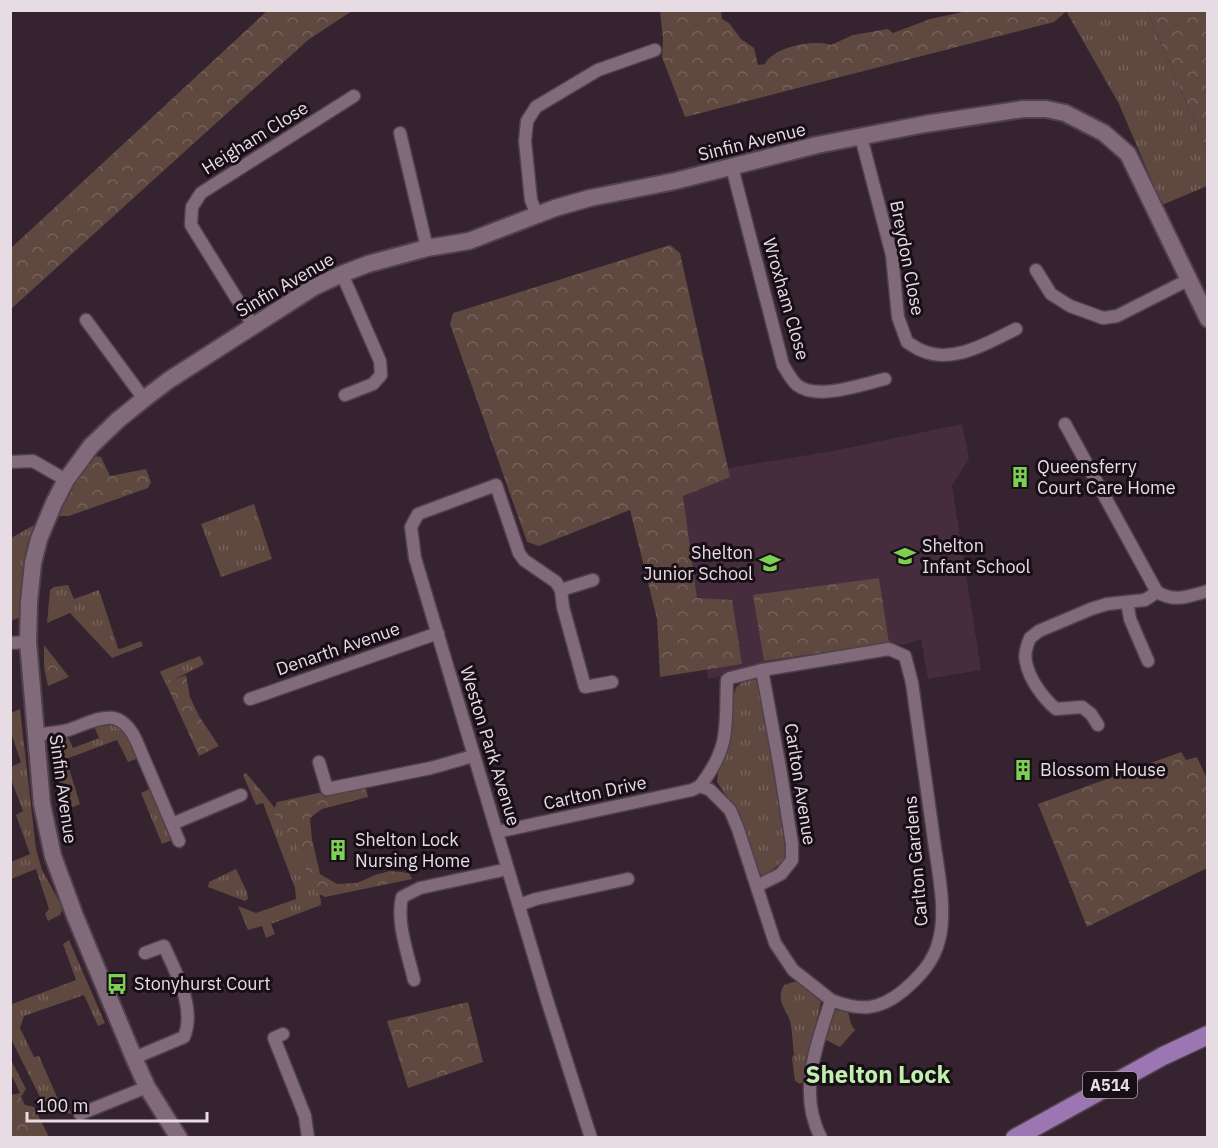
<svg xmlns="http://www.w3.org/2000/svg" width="1218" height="1148" viewBox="0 0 1218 1148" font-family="'IBM Plex Sans',sans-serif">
<defs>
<pattern id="grass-tufts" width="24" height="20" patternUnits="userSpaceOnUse" patternTransform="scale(1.5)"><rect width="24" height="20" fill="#5e4840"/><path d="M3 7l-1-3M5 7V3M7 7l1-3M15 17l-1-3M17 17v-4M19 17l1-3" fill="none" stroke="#75625b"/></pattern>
<pattern id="forest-crowns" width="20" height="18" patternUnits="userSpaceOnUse" patternTransform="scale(1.5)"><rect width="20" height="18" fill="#5e4840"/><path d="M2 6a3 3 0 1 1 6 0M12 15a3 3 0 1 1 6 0" fill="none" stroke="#75625b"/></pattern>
</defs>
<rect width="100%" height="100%" fill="#35232f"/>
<polygon fill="#452d3d" points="962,424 969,458 952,486 981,670 928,679 921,639 907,644 860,650 708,679 679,476 833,451"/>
<g fill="url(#grass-tufts)">
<polygon points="1066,11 1147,11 1207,150 1207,186 1162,205 1119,104"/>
<polygon points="254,504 272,559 221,577 201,524"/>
<polygon points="34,525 24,564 20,617 11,621 11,538"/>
<polygon points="68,585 74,599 99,590 118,648 120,649 141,641 143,646 112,658 70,613 47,623 50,590 54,587"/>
<path d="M 200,656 L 204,664 C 193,671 173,678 167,686 L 160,672 L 161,671 Z"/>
<polygon points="760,679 786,854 786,858 767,875 763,876 757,871 739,816 717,782 718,773 731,739 731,704 736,687 744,681"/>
<polygon points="20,709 36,849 42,870 63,908 60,915 48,921 45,914 49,909 36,869 11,879 11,862 30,854 16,815 23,811 11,779 11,767 21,762 11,733 11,713"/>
<path d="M 107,724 C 128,727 131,740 139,758 L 128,762 L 117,740 L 66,759 L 80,804 L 66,810 L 60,808 L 56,752 L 60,740 L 68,737 L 73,748 L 99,738 L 94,726 Z"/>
<path d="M 246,773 C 273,804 294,831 310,869 C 315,881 321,892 321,905 L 271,924 L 275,934 L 266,938 L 262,926 L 248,930 L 238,906 L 256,913 L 296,899 L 295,888 L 263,803 L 256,805 L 243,775 Z"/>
<polygon points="152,788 175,839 162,844 141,793"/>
<polygon points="236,869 247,892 248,899 245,901 208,887 209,882"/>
<polygon points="69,940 105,1023 98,1026 84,995 24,1016 20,1028 34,1057 39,1056 61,1106 68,1106 72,1114 58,1111 40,1097 11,1039 11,1003 12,1004 76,980 63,944"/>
<path d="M 793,982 L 801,982 L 821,1002 L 807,1061 L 805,1080 L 800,1084 L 795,1081 L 792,1058 L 794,1054 C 792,1043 793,1026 788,1016 C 782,1005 777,997 784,985 Z"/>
<polygon points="836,1010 848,1012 851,1024 855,1030 840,1047 824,1039 833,1012"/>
</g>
<g fill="url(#forest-crowns)">
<path d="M 972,10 L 1067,11 L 1054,22 L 685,117 L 662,57 L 663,39 L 660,11 L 721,11 L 722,19 L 729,23 L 741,39 L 754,48 L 758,65 L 765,64 C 773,47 814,39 831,45 L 853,35 L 888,29 L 893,33 L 930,19 Z"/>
<polygon points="267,11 352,11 308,40 11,309 11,248"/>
<polygon points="1147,11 1207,11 1207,150"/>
<polygon points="670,245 680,253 730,477 683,496 697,598 732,600 742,664 660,677 657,619 630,510 539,546 527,542 450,324 453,313"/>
<polygon points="94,456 101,457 110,476 146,469 151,482 148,488 69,516 56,516 63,499"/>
<polygon points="879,578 889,643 764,661 753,595"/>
<polygon points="44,645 69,677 48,686 44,667"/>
<polygon points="186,675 190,697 199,716 219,746 199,756 167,686 172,680"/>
<polygon points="1181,752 1186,760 1197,757 1207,779 1207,868 1087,927 1038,804"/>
<polygon points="365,783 368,797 322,809 310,818 312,839 320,874 337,884 357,883 375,875 390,871 409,873 412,879 325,897 315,892 297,846 273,812 277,802"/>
<polygon points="468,1002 483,1062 408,1088 387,1021"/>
<polygon points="10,1058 26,1089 21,1097 25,1105 34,1107 49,1137 11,1137 11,1095 20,1093 11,1074"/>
</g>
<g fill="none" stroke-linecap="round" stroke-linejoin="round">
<defs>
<g id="street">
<polyline points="400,133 427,248"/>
<path d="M 861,137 L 892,255 L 898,317 L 907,342 C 912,345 917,349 923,351 C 954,364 989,342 1016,329"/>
<path d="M 732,167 L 783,365 C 787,371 791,380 797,385 C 817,401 863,384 885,379"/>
<polyline points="537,215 531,200 525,141 527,121 536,107 598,70 655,50"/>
<polyline points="1036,270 1051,294 1070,306 1103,318 1117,316 1188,280"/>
<polyline points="342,274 380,361 381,375 373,384 345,395"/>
<polyline points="86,320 144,399"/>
<polyline points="253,325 191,225 192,207 201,193 354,96"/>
<polyline points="1065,424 1157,592"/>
<polyline points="10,462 33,461 66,480"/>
<polyline points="561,590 593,580"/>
<polyline points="1127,602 1130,619 1148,661"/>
<polyline points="10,643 28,642"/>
<polyline points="250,699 438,633"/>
<path d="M 1098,725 L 1091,714 L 1082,707 L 1056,709 C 1043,698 1029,679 1026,662 C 1024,655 1027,645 1030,638 L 1039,631 L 1091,609 L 1107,604 L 1145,600 L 1157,592 C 1176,603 1188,596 1208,591"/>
<path d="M 35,735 C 46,733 58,733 68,730 C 96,721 118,703 136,740 L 179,841"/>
<polyline points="319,762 327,789 431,768 473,756"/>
<polyline points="172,824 241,795"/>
<polyline points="497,832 692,790 700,786"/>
<polyline points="757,886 781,874 792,860 792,844 780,768 762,670"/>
<polyline points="519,905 536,899 628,879"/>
<path d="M 414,980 C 408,954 396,923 402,897 L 420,888 L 508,869"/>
<polyline points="283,1034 274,1038 305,1116 308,1138"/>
<path d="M 134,1058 L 184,1037 C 196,1008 176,973 164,946 L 145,953"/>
<polyline points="80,1114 147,1087"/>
<polyline points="591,1138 547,1000 415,558 411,527 418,514 496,485 519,553 524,560 556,582 561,590 563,607 585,687 612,682"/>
<path d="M 821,1138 C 797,1092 817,1045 831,1000 L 793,970 L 775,943 L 738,829 L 730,810 L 710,790 L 700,786 C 731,746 725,727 727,680 L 730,678 L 762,670 L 889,649 L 905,656 L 912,683 C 919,735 927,788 934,841 C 938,870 947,911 939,940 C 934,962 919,977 903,991 C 878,1011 860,1011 831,1000"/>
</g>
<polyline id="secondary" points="179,1138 147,1087 134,1058 75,916 53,856 42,804 28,642 29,602 33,563 39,539 54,503 66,480 91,446 118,420 144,399 169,380 314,287 342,274 368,264 427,248 469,241 555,208 590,198 675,181 817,145 925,124 1023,109 1046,109 1065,113 1104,133 1128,154 1208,319"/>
<polyline id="primary" points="1015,1138 1163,1056 1208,1035"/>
</defs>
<use href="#street" stroke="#51414c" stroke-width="15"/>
<use href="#secondary" stroke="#51414c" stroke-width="20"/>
<use href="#primary" stroke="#51414c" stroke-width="21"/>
<use href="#street" stroke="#816b7a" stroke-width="12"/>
<use href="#secondary" stroke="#816b7a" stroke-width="16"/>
<use href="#primary" stroke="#9b76b3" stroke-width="18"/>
</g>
<defs>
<symbol id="building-bare" viewBox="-9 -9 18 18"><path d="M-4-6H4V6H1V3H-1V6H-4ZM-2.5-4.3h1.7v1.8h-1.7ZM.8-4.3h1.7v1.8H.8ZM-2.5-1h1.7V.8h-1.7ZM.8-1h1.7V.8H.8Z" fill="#7cd155" stroke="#170f15" stroke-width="2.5" paint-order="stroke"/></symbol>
<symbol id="school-bare" viewBox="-9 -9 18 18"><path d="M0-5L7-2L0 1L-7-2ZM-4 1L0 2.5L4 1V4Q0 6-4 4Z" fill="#7cd155" stroke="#170f15" stroke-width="2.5" paint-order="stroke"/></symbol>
<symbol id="bus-bare" viewBox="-9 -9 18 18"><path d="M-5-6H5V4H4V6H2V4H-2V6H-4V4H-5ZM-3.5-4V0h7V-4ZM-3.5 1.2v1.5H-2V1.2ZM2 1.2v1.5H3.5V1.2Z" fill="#7cd155" stroke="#170f15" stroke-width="2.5" paint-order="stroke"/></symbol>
</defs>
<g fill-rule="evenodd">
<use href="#building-bare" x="1005" y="462" width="30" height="30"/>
<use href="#school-bare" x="890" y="541" width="30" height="30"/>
<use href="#school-bare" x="755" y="548" width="30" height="30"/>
<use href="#building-bare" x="1008" y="755" width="30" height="30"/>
<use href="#building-bare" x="323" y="835" width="30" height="30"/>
<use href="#bus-bare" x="102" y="969" width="30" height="30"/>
</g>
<g text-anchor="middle" stroke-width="6" stroke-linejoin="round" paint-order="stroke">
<rect fill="#170f15" stroke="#a99ea6" stroke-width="1.5" x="1083" y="1072" width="54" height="26" rx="4.5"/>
<g font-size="16" font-weight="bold" fill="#e8dce4">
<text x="1110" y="1091">A514</text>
</g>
<g font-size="18" fill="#e8dce4" stroke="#170f15">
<text transform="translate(255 138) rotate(-32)" y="6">Heigham Close</text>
<text transform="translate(752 142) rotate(-14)" y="6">Sinfin Avenue</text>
<text transform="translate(907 258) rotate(79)" y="6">Breydon Close</text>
<text transform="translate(285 285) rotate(-30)" y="6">Sinfin Avenue</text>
<text transform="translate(786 299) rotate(74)" y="6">Wroxham Close</text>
<text transform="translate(338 649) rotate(-19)" y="6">Denarth Avenue</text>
<text transform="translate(490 746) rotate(73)" y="6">Weston Park Avenue</text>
<text transform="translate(800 784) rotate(81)" y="6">Carlton Avenue</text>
<text transform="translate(63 789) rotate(82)" y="6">Sinfin Avenue</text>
<text transform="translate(595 793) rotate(-12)" y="6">Carlton Drive</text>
<text transform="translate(916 861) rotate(-95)" y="6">Carlton Gardens</text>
</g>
<g font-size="18" fill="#e8dce4" stroke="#170f15" text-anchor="start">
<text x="1037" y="473">Queensferry<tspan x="1037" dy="21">Court Care Home</tspan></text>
<text x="922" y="552">Shelton<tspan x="922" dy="21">Infant School</tspan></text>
<text x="753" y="559" text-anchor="end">Shelton<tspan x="753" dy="21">Junior School</tspan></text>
<text x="1040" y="776">Blossom House</text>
<text x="355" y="846">Shelton Lock<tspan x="355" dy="21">Nursing Home</tspan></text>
<text x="134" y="990">Stonyhurst Court</text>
</g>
<g font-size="24" font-weight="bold" fill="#c1f0ae" stroke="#170f15">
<text x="878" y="1083">Shelton Lock</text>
</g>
</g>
<rect width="1218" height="1148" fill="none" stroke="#e8dce4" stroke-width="24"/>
<path d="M27 1112v9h180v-9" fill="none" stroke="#e8dce4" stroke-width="3"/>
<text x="36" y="1112" font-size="18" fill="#e8dce4" stroke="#170f15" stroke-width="4.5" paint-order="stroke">100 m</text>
</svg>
